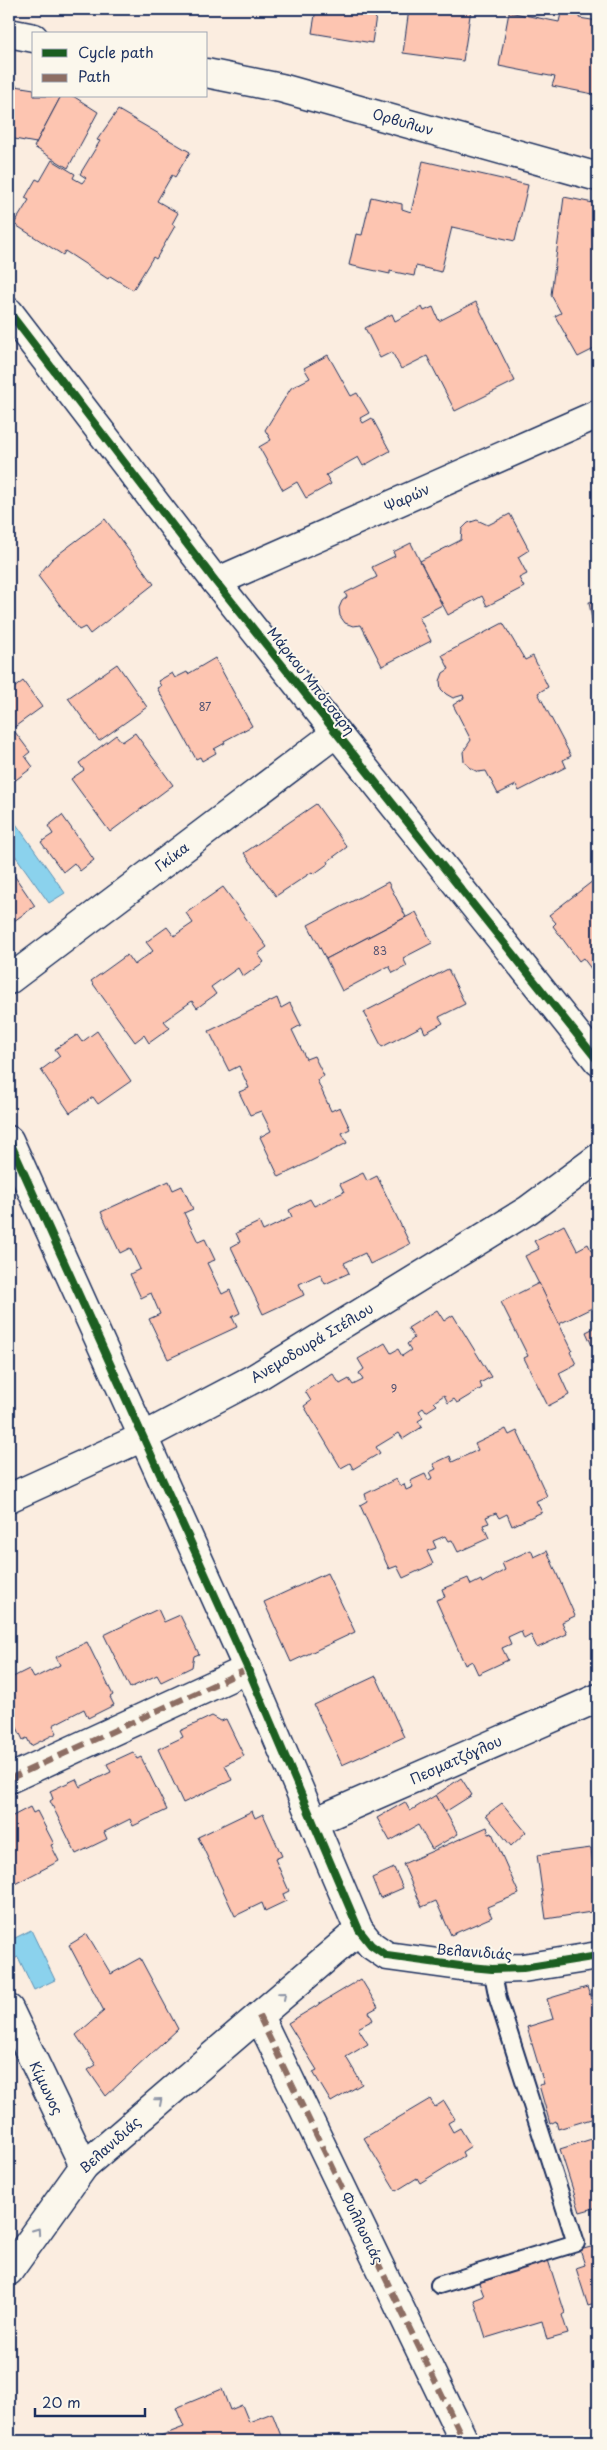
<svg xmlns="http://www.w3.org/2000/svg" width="607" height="2450" viewBox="0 0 607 2450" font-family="'Playpen Sans',sans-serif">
<rect width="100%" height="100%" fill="#fbede0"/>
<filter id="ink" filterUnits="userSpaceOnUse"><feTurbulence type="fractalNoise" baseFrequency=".02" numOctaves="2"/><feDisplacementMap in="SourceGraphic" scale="10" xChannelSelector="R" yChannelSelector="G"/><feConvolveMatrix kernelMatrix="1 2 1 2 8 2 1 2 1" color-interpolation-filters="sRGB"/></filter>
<g filter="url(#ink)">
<g fill="#8bd2ed" stroke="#5e91b4">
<polygon points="9,814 65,893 49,903 9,847"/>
<polygon points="31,1930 55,1980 34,1990 18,1957 10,1961 9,1959 9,1941"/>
</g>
<g fill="#fdc5b1" stroke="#1b2f5e">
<polygon points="316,9 377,9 372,43 312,33"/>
<polygon points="409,9 471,9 463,61 403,53"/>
<polygon points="562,9 580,12 579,18 598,21 598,95 552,86 555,77 499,66 509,12 559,22"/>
<polygon points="9,85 34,89 34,96 61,96 36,143 9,138"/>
<polygon points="61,96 73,96 98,112 68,168 34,147"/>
<polygon points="118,110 190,152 175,177 172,175 157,201 178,213 172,224 175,226 156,259 153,257 133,290 110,276 108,279 65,251 63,255 14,224 29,200 25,198 36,179 40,181 52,160 75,174 73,178 82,183 86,178 80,174 100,141 97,140"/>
<polygon points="423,161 528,185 515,241 452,227 441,272 416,266 414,276 390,271 390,274 349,265 356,234 362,235 371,197 402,204 402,209 411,212"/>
<polygon points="564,197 598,204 598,347 578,357 555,316 561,313 551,295"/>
<polygon points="476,302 515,381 455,411 427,356 401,369 392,352 380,358 365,328 392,314 395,321 422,307 424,311 433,307 439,321"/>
<polygon points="328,355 351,396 357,393 369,413 360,418 363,423 372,418 390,451 363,466 358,457 326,475 331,484 306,498 297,482 283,490 259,447 271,440 265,430 291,388 310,378 304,368"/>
<polygon points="510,514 529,550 518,557 527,574 519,578 524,587 487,606 482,596 448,615 420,561 461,540 462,529 468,523 477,520 488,525"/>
<polygon points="105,519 154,584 90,634 85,627 79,630 38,576 52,559"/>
<polygon points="411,543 442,605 419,617 431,641 382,666 361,625 353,626 345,623 340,616 339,608 342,601 347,597 345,593 377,577 372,567 395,556 393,552"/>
<polygon points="598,601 598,655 589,602"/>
<polygon points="503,623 525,660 533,656 548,687 538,693 571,756 563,760 566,767 519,791 516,785 498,794 486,771 478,772 470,768 464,761 463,752 471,740 453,705 464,698 463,695 453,698 446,694 441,689 440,681 443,673 449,669 442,655"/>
<polygon points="215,658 252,726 224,741 225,743 214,749 216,753 202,761 200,757 196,759 157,688 161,686 158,681 172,673 175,678 187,672 188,674"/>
<polygon points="117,664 147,707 99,741 68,698"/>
<polygon points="23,681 42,707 9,731 9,692"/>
<polygon points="15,732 30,752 25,756 33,767 9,785 9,736"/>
<polygon points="135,733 173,785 110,832 71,779 84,770 79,763 116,735 122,742"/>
<polygon points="316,804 347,847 328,861 329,863 314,874 312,872 276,896 244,853"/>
<polygon points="62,815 94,860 80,871 74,863 63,872 41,842 53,834 48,826"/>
<polygon points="9,868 35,906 14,921 9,914"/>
<polygon points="598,877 598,978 583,958 579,961 553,926 556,923 549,915"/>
<polygon points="388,882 406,917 326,959 308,925"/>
<polygon points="223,887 267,947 258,954 264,962 243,977 238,968 211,987 216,994 197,1008 192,1001 164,1021 170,1028 149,1043 144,1035 135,1042 91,981 127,955 134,965 153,951 146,942 167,927 174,936 193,923 186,913"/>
<polygon points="416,912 432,943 403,958 407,966 393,973 389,966 342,991 326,959"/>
<polygon points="448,969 465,1004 439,1017 443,1023 425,1033 422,1026 382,1047 364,1012"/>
<polygon points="277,998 281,1008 290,1003 301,1025 292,1030 306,1059 314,1056 324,1076 317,1080 331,1111 340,1107 350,1129 342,1133 347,1143 279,1177 260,1137 271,1131 261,1111 250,1115 239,1092 249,1088 239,1066 229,1071 209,1031"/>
<polygon points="97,1031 131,1081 98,1104 93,1097 70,1113 41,1070 60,1056 55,1049 77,1035 82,1042"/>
<polygon points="363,1173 367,1181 377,1176 410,1244 370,1264 365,1253 344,1263 349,1273 325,1284 320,1274 299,1284 304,1295 263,1314 231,1247 240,1242 236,1233 259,1222 263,1231 292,1217 289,1210 310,1199 314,1206 344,1192 340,1184"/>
<polygon points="169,1181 173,1190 182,1186 193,1209 184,1213 198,1242 205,1239 215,1260 207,1263 222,1294 230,1290 240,1313 232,1317 237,1327 168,1359 149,1319 160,1314 151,1293 141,1298 130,1274 140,1269 130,1248 120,1253 101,1212"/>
<polygon points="564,1225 577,1250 588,1244 598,1264 598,1305 559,1324 525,1256 539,1249 534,1241"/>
<polygon points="539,1283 572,1350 570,1352 576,1364 559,1373 569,1395 548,1406 524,1358 528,1356 501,1302"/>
<polygon points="437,1310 444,1321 453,1315 491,1377 480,1383 482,1388 457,1403 454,1399 448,1403 444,1395 434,1402 437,1405 426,1412 423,1408 419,1411 423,1418 418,1421 422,1427 403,1439 399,1433 376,1447 380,1453 353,1469 350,1463 341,1468 304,1406 311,1401 305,1391 333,1374 340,1384 349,1379 353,1385 363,1380 359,1373 364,1369 358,1359 385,1343 391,1353 398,1349 402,1356 411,1350 407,1344 414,1338 408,1328"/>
<polygon points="598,1326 598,1359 586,1332"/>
<polygon points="506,1429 509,1435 517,1431 547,1496 536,1501 542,1512 512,1526 507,1514 499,1518 496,1513 486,1517 489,1523 483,1525 489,1538 458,1552 452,1540 448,1541 445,1536 433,1541 436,1548 427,1551 433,1564 403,1578 397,1566 389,1569 360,1505 367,1501 365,1494 396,1479 400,1486 404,1484 406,1490 413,1487 410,1481 425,1474 428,1480 433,1478 430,1472 436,1469 433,1464 450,1456 452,1462 478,1450 475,1444"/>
<polygon points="531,1550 534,1557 547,1551 575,1616 562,1622 567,1634 537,1648 531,1635 524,1639 521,1631 508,1637 511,1644 502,1648 508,1660 478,1674 472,1661 465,1665 436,1600 445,1597 442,1589 468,1578 471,1585 481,1580 482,1583 505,1570 502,1563"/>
<polygon points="327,1573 355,1632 291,1662 264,1602"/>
<polygon points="158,1609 164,1622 180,1615 199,1654 194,1656 192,1667 161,1682 157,1675 130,1688 104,1635"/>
<polygon points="87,1642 113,1695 110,1697 114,1705 88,1718 84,1709 53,1725 57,1733 31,1746 27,1738 23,1740 9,1711 9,1679 29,1669 34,1678 60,1665 56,1657"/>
<polygon points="376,1676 404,1737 342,1765 314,1705"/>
<polygon points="212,1716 221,1721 226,1719 244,1756 225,1765 232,1780 183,1803 158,1749 183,1737 180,1731"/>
<polygon points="133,1752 137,1759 141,1757 167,1810 133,1826 130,1819 104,1832 107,1839 76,1854 50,1801 53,1799 50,1791 76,1779 80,1787 111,1772 107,1764"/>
<polygon points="461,1778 472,1795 445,1812 436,1795"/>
<polygon points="436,1795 458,1834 432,1849 418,1825 390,1841 377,1818 405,1802 410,1811"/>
<polygon points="502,1803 526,1832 511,1846 486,1815"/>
<polygon points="30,1807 33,1813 37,1811 54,1844 51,1845 59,1861 9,1887 9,1818"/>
<polygon points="252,1811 255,1818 263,1814 282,1856 275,1859 289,1891 283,1894 286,1901 265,1911 262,1903 235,1916 198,1837"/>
<polygon points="487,1827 489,1834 492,1833 519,1894 487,1907 492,1917 451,1935 436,1901 422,1907 403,1864"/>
<polygon points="591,1848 598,1911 546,1919 537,1855"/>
<polygon points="394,1868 403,1888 380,1898 372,1878"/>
<polygon points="87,1934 111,1974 140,1958 178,2029 106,2096 88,2070 96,2065 76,2035 104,2011 69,1945"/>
<polygon points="361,1979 378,2007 369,2012 373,2020 358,2028 368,2044 346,2057 362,2084 331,2102 313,2072 317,2070 288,2023"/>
<polygon points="587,1987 593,2005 598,2003 598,2117 558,2129 556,2121 550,2124 539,2085 544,2084 527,2027 553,2019 547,1999"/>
<polygon points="430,2099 435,2107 444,2101 455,2119 448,2123 453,2132 460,2128 471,2146 462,2152 464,2156 420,2183 417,2178 396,2191 364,2138"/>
<polygon points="598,2137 598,2207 580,2212 560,2149"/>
<polygon points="598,2245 598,2303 588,2306 576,2268 585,2265 580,2250"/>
<polygon points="548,2260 565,2313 562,2315 568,2334 547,2340 542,2321 486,2338 474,2300 484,2296 479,2283"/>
<polygon points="222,2389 230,2410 242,2405 249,2422 272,2413 283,2441 147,2441 184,2427 176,2408"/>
</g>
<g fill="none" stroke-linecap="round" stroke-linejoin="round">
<defs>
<polyline id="service" points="439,2285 576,2243 498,1999 492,1969"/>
<g id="minor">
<polyline points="9,33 34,38"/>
<polyline points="206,73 281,88 598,177"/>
<polyline points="9,312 216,582 598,1061"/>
<polyline points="216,582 598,414"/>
<polyline points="9,980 336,733"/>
<polyline points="9,1140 248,1669 359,1930 371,1945 387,1956 460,1966 492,1969 523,1968 598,1956"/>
<polyline points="9,1498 143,1437 255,1378 528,1210 598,1158"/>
<polyline points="9,1779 248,1669"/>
<polyline points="314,1822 598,1698"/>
<polyline points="9,2009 84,2166"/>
<polyline points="259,2016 464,2441"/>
<polyline points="9,2271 84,2166 359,1930"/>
</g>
</defs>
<use href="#service" stroke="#1b2f5e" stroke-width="20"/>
<use href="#minor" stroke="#1b2f5e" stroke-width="31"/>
<use href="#service" stroke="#fbf7ec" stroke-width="16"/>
<use href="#minor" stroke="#fbf7ec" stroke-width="28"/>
<g stroke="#8d6e63" stroke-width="6" stroke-dasharray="12 6" stroke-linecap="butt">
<polyline points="9,1779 248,1669"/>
<polyline points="259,2016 464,2441"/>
</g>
<defs>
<g id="cycleway">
<polyline points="9,312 216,582 598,1061"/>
<polyline points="9,1140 248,1669 359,1930 371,1945 387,1956 460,1966 492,1969 523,1968 598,1956"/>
</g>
</defs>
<use href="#cycleway" stroke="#fbf7ec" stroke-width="11"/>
<use href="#cycleway" stroke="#1b5e20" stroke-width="8"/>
</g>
<defs><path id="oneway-chevron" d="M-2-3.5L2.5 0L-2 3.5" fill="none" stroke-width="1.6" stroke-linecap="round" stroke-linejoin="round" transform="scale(1.25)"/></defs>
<g stroke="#8b93a5">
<use href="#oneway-chevron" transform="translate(283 1995) rotate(-41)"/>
<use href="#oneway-chevron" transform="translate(159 2101) rotate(-41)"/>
<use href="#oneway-chevron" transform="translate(37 2231) rotate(-55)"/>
</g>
</g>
<g text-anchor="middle" stroke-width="4" stroke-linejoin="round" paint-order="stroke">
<g font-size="11" fill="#545473">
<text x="205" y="711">87</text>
<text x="380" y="955">83</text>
<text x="394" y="1393">9</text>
</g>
<g font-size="14" fill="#1b2f5e" stroke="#fbf7ec">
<text transform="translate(403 122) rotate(16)" y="5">Ορβυλων</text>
<text transform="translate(407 498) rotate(-24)" y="5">Ψαρών</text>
<text transform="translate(311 681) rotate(52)" y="5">Μάρκου Μπότσαρη</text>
<text transform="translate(172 857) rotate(-37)" y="5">Γκίκα</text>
<text transform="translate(312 1343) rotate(-31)" y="5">Ανεμοδουρά Στέλιου</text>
<text transform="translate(456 1760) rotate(-24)" y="5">Πεσματζόγλου</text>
<text transform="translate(474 1952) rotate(4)" y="5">Βελανιδιάς</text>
<text transform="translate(46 2088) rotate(64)" y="5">Κίμωνος</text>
<text transform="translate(110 2145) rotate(-42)" y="5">Βελανιδιάς</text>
<text transform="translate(362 2228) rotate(64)" y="5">Φυλλωσιάς</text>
</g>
</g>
<rect width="607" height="2450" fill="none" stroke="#fbf7ec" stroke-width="30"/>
<rect x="15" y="15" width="577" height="2420" fill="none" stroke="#1b2f5e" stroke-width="2" filter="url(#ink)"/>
<rect x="32" y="32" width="175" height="65" fill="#fbf7ec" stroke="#a1a7b3"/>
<rect x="42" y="49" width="25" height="8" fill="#1b5e20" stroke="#a1a7b3"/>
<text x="78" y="58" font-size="15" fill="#1b2f5e">Cycle path</text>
<rect x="42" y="74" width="25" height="8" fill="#8d6e63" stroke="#a1a7b3"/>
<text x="78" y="82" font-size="15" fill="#1b2f5e">Path</text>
<path d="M35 2408v8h110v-8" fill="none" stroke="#1b2f5e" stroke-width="2.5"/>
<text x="42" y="2408" font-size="15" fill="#1b2f5e" stroke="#fbf7ec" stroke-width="4" paint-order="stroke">20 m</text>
</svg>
